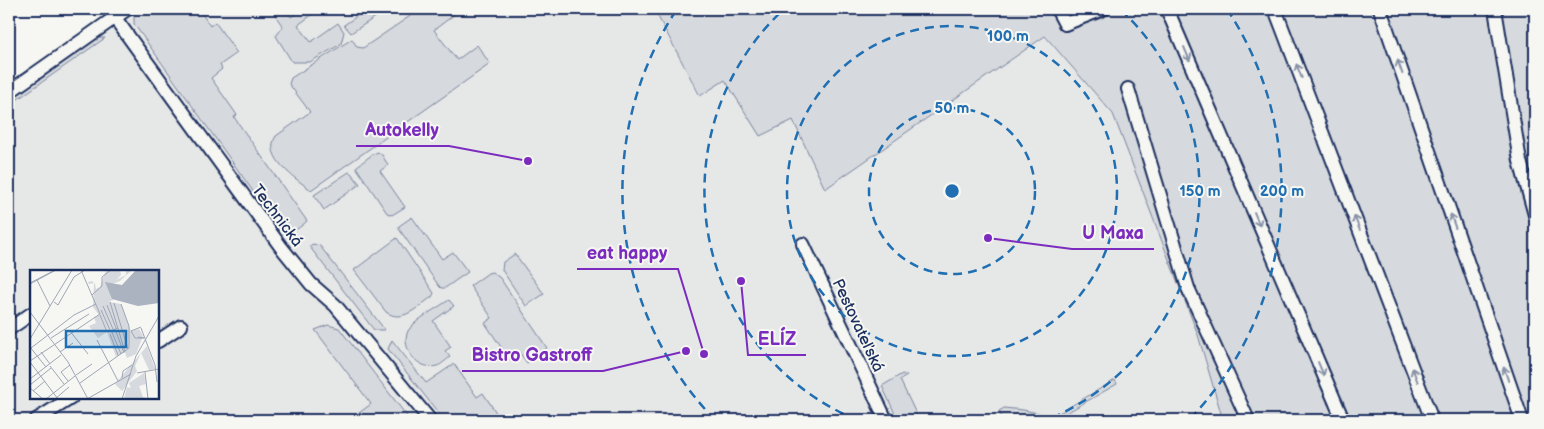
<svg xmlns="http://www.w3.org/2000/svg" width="1544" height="429" viewBox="0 0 1544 429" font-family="'Balsamiq Sans',sans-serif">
<rect width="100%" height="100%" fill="#f6f6f2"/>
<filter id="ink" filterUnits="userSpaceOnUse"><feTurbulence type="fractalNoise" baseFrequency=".02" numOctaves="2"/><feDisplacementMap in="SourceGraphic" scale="10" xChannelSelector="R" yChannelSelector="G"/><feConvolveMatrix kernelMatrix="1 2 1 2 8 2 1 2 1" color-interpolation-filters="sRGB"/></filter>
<g filter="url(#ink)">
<path fill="#e6e7e7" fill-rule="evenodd" d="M 121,9 L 654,9 L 699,96 L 725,79 L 793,120 L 825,189 L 1045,36 L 1113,114 L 1198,335 L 1223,420 L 9,420 L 9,87 ZM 31,272 L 158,272 L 158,398 L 31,398 Z"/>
<g fill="#d6d9dd" stroke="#78849e">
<path d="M 141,9 L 199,9 L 210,26 L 215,22 L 237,53 L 220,65 L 222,69 L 211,78 L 237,115 L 234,117 L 307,221 C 296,231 291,235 277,225 L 134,24 L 134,14 Z"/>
<polygon points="271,9 285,9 291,17 304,9 320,9 298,25 311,42 338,23 344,32 341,44 310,62 292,62 276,36 283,27"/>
<polygon points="367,9 388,9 351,33 344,25"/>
<path d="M 411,9 L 458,9 L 459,11 L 434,30 L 457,60 L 477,45 L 490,64 L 311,190 C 296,179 262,157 276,136 L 310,112 L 289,84 L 291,78 L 352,39 L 357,47 L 363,48 L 413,14 Z"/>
<polygon points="654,9 1535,9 1535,420 1223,420 1198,335 1113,114 1045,36 825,189 793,120 760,136 725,80 700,96"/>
<polygon points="96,38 105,38 15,101 16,92"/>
<polygon points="378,152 382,155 388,165 380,171 405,207 392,215 387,213 356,167 373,154"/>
<polygon points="349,172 351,173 360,184 324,210 314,195"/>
<polygon points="412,217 442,259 453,252 468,272 445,288 441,288 439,286 399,229 399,226"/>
<path d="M 397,238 L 434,293 L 432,297 C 418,306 403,324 386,312 L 354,270 Z"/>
<polygon points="313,244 320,246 385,330 374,330 309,246"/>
<polygon points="515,254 544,294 526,306 502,270 503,262"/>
<polygon points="492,272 500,278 547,348 527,363 519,352 509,359 485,323 492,318 470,286 488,273"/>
<path d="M 449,300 L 454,306 L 433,321 L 451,347 L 445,351 L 450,357 C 446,360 441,365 437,366 C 418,371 400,348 408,331 C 414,320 439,307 449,300 Z"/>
<polygon points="328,325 339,328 410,420 358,420 355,416 371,404 315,330"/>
<polygon points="392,340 426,383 454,364 477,397 483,393 497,414 489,420 444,420 388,349"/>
<polygon points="902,374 907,376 900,380 919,420 898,420 882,386"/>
<polygon points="1115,380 1117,384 1054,420 998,420 1002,418 999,411 1004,408 1023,410 1054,416"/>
</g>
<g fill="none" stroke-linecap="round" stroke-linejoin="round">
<defs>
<g id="minor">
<polyline points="1057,9 1065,24 1103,9"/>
<polyline points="1167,9 1343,420"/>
<polyline points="1275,9 1432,420"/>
<polyline points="1380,9 1522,420"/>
<polyline points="1495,9 1520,161 1535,215"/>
<polyline points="115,18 281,247 311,284 335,305 430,420"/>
<polyline points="1128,89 1188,288 1248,420"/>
<polyline points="9,92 127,9"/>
<polyline points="803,244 886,420"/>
<polyline points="9,329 31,314"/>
<polyline points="158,341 181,326"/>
<polyline points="36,420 71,398"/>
</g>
</defs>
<use href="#minor" stroke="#1b2f5e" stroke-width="16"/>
<use href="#minor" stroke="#f6f6f2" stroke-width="12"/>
</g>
<defs><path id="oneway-shaft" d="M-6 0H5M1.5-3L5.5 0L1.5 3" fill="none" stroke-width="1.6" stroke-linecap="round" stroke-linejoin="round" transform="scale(1.25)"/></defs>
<g stroke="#8892a8">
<use href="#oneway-shaft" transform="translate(1187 54) rotate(67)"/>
<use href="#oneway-shaft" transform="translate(1400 67) rotate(-109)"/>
<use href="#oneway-shaft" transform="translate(1299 71) rotate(-111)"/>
<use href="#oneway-shaft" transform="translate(1257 219) rotate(67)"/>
<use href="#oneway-shaft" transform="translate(1453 221) rotate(-109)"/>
<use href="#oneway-shaft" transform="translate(1357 223) rotate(-111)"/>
<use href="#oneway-shaft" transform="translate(1321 369) rotate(67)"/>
<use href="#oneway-shaft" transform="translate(1506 374) rotate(-109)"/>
<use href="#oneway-shaft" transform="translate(1415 375) rotate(-111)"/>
</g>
</g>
<g fill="none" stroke="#1f6fb2" stroke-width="2.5" stroke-dasharray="9 6">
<circle cx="952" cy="191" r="83"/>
<circle cx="952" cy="191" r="165"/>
<path d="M857 420A248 248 0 0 1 783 10M1121 10A248 248 0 0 1 1047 420"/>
<path d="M715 420A330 330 0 0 1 677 9M1227 9A330 330 0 0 1 1189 420"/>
</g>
<g text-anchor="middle" stroke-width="4" stroke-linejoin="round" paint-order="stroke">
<g font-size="16" fill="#1b2f5e" stroke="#f6f6f2">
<text transform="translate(278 215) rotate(53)" y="6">Technická</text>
<text transform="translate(859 325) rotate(65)" y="6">Pestovateľská</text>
</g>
</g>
<g transform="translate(30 270)">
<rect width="129" height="129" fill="#f6f6f2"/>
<path d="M 76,0 L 90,0 L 91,5 L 86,10 L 96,5 L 96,0 L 102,0 L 90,11 L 77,16 L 84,29 L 79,32 L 91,34 L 101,61 L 109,59 L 113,66 L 106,84 L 97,88 L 95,82 L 86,87 L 77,62 L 68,68 L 59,56 L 66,53 L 64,47 L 69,45 L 63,37 L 64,13 L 59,14 L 58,12 L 62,11 L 65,14 L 66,19 L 70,17 ZM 117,76 L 125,99 L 119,100 L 111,83 L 105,96 L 107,101 L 92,121 L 85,114 ZM 114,103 L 116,114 L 109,116 L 113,127 L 118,129 L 94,129 L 97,117 L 101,118 L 99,113 Z" fill="#d6d9dd"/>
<path d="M 106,0 L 129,0 L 129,33 L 108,36 L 82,29 L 75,12 L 92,15 Z" fill="#abb2c0"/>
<path fill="none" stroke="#9ea6b7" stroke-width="1" d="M 7,10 L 20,36M 0,13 L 25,0M 0,14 L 26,0M 62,25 L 72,16 L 72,7 L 81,0M 24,32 L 28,35 L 44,7 L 55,0M 80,32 L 95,82M 84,33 L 98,79M 77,35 L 86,58M 73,36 L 83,59M 71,40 L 80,60M 0,42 L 38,92 L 58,129M 70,45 L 77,62 L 88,58M 111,58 L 125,95 L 127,112M 85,59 L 94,83M 81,60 L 91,84M 40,61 L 58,84M 80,64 L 88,85M 108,67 L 114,68 L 105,68 L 101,61 L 111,57M 21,68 L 59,44M 0,69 L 42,0M 67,70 L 88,111M 0,77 L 16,97M 1,78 L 44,45 L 66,34M 11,82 L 20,94M 30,82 L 43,73M 0,91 L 70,44 L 51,0M 0,92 L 28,129M 20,96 L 34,114M 115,102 L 118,129M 107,103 L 129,99M 46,105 L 62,94M 92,108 L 93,101 L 102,95M 0,109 L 31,85M 38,111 L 31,102 L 40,95M 50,113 L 99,78 L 99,56 L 91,34M 0,115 L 21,98M 0,118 L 13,129M 3,121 L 15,111M 16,129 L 45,106M 25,129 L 39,117M 57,129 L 101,104M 92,129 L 106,86 L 129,46"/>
<path fill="#1f6fb2" fill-opacity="0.15" stroke="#1f6fb2" stroke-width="2.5" d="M 36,61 L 96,61 L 96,77 L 36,77 Z"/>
<rect width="129" height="129" fill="none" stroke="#1b2f5e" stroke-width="2.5"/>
</g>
<circle cx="952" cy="191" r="8" fill="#1f6fb2" stroke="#f6f6f2" stroke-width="2.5"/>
<g font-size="15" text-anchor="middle" font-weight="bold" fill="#1f6fb2" stroke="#f6f6f2" stroke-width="4" stroke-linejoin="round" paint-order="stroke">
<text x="1008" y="41">100 m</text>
<text x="952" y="113">50 m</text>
<text x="1200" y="196">150 m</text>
<text x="1282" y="196">200 m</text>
</g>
<path fill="none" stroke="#7b2cbf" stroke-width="2" d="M528 161L449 146H356M988 238L1072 249H1154M704 354L678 269H577M741 281L748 355H806M686 351L603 371H462"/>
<g fill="#7b2cbf" stroke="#f6f6f2" stroke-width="2">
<circle cx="528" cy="161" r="5"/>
<circle cx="988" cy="238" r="5"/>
<circle cx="704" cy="354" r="5"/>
<circle cx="741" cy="281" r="5"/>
<circle cx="686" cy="351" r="5"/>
</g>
<g font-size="18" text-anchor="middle" font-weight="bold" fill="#7b2cbf" stroke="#f6f6f2" stroke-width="4" stroke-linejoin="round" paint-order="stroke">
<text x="402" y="136">Autokelly</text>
<text x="1113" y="239">U Maxa</text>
<text x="627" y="259">eat happy</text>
<text x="777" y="345">ELÍZ</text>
<text x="532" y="361">Bistro Gastroff</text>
</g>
<rect width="1544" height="429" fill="none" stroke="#f6f6f2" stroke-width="30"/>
<rect x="15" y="15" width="1514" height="399" fill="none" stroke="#1b2f5e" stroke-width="2" filter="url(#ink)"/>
</svg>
